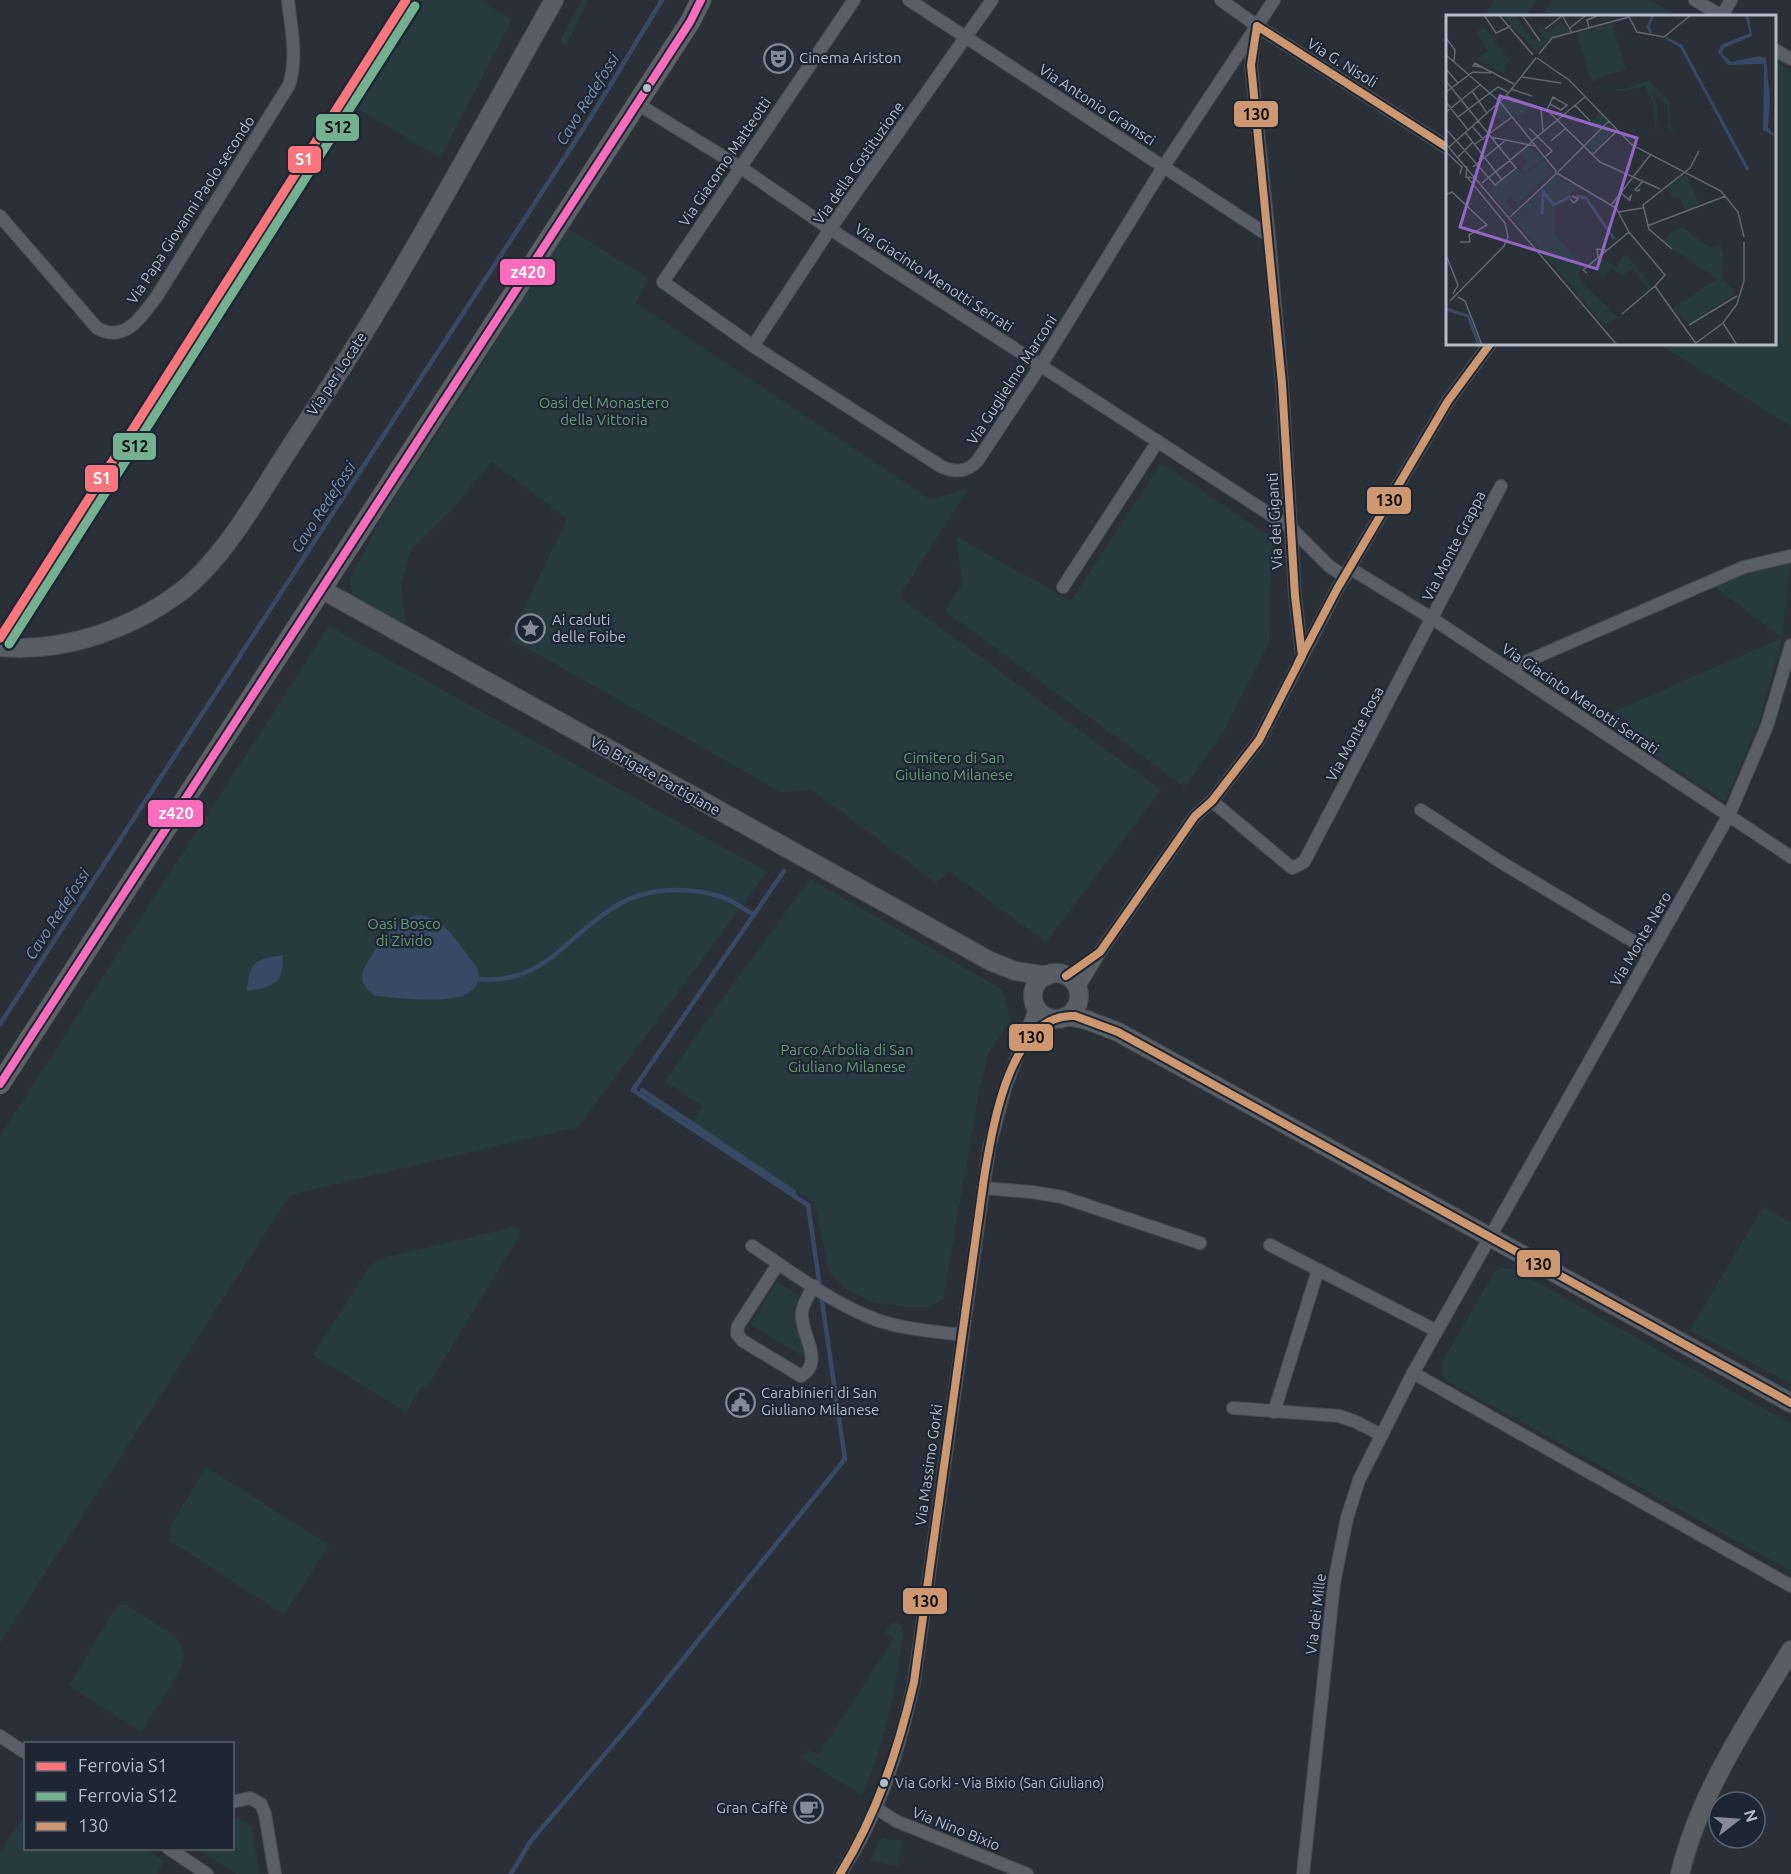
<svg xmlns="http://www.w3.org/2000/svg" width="1791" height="1874" viewBox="0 0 1791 1874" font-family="Ubuntu,sans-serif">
<rect width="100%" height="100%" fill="#2a3038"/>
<g fill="#273a3e">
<polygon points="418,0 481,0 512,20 440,158 352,105"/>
<polygon points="582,0 588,0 566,45 560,41"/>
<polygon points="1494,0 1537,0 1526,16 1491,16 1486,13"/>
<polygon points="1553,0 1649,0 1680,16 1542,16"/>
<polygon points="1775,61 1791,71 1791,426 1659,344 1774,344"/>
<polygon points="566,227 648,278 636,303 930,499 968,489 899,597 1161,790 1046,942 949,871 937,883 813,790 781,792 534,652 509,640 567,519 492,462 447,515 411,550 401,585 406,624 353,602 350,578 384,514 470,384"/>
<polygon points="1161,463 1272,538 1269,642 1223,733 1184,787 945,611 962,585 957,537 1071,601"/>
<polygon points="1791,556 1782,638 1758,725 1725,802 1599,718 1782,638 1709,582"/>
<polygon points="329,626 767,872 578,1127 290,1195 0,1643 0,1136"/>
<polygon points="810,879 1003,990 1010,1020 988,1054 980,1087 943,1300 928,1307 905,1307 875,1303 848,1291 829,1272 815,1203 692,1122 702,1106 665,1081 705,1023"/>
<polygon points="1763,1207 1791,1222 1791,1384 1690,1330"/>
<polygon points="513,1227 520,1230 519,1236 426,1389 422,1386 406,1412 313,1355 371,1264 383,1258"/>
<polygon points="1502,1268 1513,1269 1791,1424 1791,1571 1448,1381 1443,1375 1441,1364 1495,1271"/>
<polygon points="777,1281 802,1298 807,1359 750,1324"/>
<polygon points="206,1467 329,1545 284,1615 171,1541 170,1527"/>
<polygon points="121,1605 126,1605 174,1635 182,1647 184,1656 180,1671 141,1732 69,1686 116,1607"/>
<path d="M 894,1623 L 899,1623 L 904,1632 C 895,1688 886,1743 862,1795 L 802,1758 L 809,1749 L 818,1755 L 894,1639 L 885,1632 L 890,1624 Z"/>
<polygon points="25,1814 26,1848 144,1849 164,1861 157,1874 0,1874 0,1853"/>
<polygon points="238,1818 252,1827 259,1874 236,1874 198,1849 232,1848 233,1820"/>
<polygon points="883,1838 902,1841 898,1866 870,1861 879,1841"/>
</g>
<g fill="#384963">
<path d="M 417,915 C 445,915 461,949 477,967 C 492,1014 399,997 375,996 C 353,979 363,970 374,952 C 386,933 396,922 417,915 Z"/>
<path d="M 283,955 C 282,960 283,965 282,970 C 280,987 260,989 247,991 C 250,960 254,960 283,955 Z"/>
</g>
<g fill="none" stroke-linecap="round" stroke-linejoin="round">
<g stroke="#384963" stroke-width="4.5">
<path d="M 475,979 C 545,986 564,937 616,906 C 646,887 689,886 722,897 C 733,901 744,909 754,915"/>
<polyline points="0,1024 589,120 662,0"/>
<polyline points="642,1090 794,1192"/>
<polyline points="511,1874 530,1842 634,1720 845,1459 808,1205 633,1090 784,871"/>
</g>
<defs>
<g id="street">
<path d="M 854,0 L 663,282 L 753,346 L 942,467 C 956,473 968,472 978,460 L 1041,365 L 1164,166 L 1274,0"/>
<polyline points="909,0 1269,236"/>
<polyline points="1221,0 1257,26 1448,148"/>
<polyline points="1695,0 1722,16"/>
<polyline points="1722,16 1731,0"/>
<polyline points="1255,33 1251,65 1269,236 1282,384 1295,596 1302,655"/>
<polyline points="1774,49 1791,59"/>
<polyline points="636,103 740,167 830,229 1291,528 1329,566 1345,577"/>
<path d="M 0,216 L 97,328 C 125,344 142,316 157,296 L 289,85 C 298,57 291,28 288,0"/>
<polyline points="753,346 830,229 992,0"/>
<polyline points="1351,569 1433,619 1791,857"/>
<polyline points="1063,587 1158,441"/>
<polyline points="1509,669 1744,567 1791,556"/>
<polyline points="1212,801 1292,868 1304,862 1501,486"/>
<polyline points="1421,810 1499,861 1651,952"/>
<polyline points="1066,976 1092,959"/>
<polyline points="1077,990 1100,952 1195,816 1212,801 1259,740 1337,589 1448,401 1490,344"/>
<polyline points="1025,1044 1038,1030 1054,1019"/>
<polyline points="983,1188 1032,1192 1062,1197 1200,1243"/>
<polyline points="1270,1245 1437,1331"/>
<path d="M 752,1246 C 789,1270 826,1299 867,1316 C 896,1329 931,1331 963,1335"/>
<path d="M 778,1264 L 738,1326 L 737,1334 L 743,1341 L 801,1376 C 826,1361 799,1333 802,1312 C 803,1303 809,1294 814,1286"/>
<polyline points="1413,1373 1791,1586"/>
<polyline points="1233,1408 1339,1416 1354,1421 1382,1435"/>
<polyline points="1274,1412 1318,1270"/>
<polyline points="0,1736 26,1753"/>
<polyline points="232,1802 250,1798 261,1804 265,1814 275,1874"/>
<polyline points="876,1808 896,1821 1027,1874"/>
<polyline points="168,1848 207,1874"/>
<path d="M 840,1874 C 879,1816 899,1750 914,1682 L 989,1148 L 1006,1085 L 1036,1007"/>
<polyline points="1303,1874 1334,1583 1347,1518 1359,1480 1413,1373 1729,815 1767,726 1791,645"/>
</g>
<g id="secondary">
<polyline points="321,589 990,961 1015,971 1047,976"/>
<path d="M 0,647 C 62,653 129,630 179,593 C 224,560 260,493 291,446 C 321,400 351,355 379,308 C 440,207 496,103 554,0"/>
<circle cx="1056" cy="996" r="23"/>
<polyline points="1067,1016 1087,1020 1118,1032 1791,1403"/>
<path d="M 1680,1874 C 1700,1791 1748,1722 1791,1650"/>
</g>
<polyline id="primary" points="0,1084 690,22 701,0"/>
</defs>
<use href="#street" stroke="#484c53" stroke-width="14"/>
<use href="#secondary" stroke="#484c53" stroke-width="20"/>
<use href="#primary" stroke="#484c55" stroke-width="21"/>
<use href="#street" stroke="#5a5e66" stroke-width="12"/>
<use href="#secondary" stroke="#595d64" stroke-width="18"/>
<use href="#primary" stroke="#5c6168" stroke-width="20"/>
<defs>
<g id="bus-1">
<polyline points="1298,663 1337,589 1448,401 1490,344"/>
<polyline points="1066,976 1100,952 1195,816 1212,801 1259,740 1302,656 1295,596 1282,384 1251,65 1257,26 1448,148"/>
<path d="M 840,1874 C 877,1814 898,1750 914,1682 L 984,1178 C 992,1131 1009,1012 1075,1016 L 1118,1032 L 1791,1403"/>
</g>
<polyline id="bus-2" points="0,1084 690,22 701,0"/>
</defs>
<use href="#bus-1" stroke="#1d2633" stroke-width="12"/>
<use href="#bus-2" stroke="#1d2633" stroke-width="12"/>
<use href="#bus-1" stroke="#cd976f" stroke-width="8"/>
<use href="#bus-2" stroke="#fb6dba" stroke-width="8"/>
<defs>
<polyline id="rail-1" points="0,638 406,0"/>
<polyline id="rail-2" points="9,644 415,6"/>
</defs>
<use href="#rail-1" stroke="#1d2633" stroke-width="14"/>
<use href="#rail-2" stroke="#1d2633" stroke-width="14"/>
<use href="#rail-1" stroke="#fc747c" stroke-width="9"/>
<use href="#rail-2" stroke="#73b191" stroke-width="9"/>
</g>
<defs>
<symbol id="theatre-ring" viewBox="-11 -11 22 22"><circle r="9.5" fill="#1d2633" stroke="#848b96" stroke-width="1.5"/><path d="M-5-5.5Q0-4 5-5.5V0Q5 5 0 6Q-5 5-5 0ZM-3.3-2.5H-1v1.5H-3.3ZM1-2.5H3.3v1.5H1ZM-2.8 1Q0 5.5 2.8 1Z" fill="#848b96"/></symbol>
<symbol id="sight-ring" viewBox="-11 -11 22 22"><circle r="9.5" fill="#1d2633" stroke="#848b96" stroke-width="1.5"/><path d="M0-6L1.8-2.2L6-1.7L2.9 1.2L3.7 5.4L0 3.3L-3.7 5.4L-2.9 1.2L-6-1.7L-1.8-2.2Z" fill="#848b96"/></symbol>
<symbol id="civic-ring" viewBox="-11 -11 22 22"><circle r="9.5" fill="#1d2633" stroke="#848b96" stroke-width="1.5"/><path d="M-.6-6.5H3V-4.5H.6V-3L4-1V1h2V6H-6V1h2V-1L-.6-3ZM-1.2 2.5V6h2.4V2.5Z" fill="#848b96"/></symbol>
<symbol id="cafe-ring" viewBox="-11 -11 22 22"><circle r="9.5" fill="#1d2633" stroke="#848b96" stroke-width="1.5"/><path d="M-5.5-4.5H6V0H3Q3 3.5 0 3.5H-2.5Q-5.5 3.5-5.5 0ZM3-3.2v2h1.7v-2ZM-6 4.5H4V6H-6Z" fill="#848b96"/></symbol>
</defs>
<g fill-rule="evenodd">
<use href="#theatre-ring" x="762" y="42" width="33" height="33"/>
<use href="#sight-ring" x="514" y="612" width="33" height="33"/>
<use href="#civic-ring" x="724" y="1386" width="33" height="33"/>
<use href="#cafe-ring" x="792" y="1792" width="33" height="33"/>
</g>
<g fill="#b4bcc9" stroke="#1d2633" stroke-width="2">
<circle cx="647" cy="88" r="5"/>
<circle cx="884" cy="1783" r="5"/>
</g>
<g text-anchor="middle" stroke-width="4.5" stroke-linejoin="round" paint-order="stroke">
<g font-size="14" fill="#b4bcc9" stroke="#1d2633" text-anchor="start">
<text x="895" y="1788">Via Gorki - Via Bixio (San Giuliano)</text>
</g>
<g font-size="15" fill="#b4bcc9" stroke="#1d2633" text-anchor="start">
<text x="799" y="63">Cinema Ariston</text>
<text x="552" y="625">Ai caduti<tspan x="552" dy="17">delle Foibe</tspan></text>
<text x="761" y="1398">Carabinieri di San<tspan x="761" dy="17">Giuliano Milanese</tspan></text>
<text x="788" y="1813" text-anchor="end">Gran Caffè</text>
</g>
<g font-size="15" fill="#b4bcc9" stroke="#1d2633">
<text transform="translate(1342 63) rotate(32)" y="5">Via G. Nisoli</text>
<text transform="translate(1097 105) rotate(33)" y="5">Via Antonio Gramsci</text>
<text transform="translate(725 162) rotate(-56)" y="5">Via Giacomo Matteotti</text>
<text transform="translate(859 163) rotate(-55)" y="5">Via della Costituzione</text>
<text transform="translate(191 210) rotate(-57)" y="5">Via Papa Giovanni Paolo secondo</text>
<text transform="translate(934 278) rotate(33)" y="5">Via Giacinto Menotti Serrati</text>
<text transform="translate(337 374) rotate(-57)" y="5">Via per Locate</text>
<text transform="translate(1012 380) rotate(-57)" y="5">Via Guglielmo Marconi</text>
<text transform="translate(1275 521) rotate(-93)" y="5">Via dei Giganti</text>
<text transform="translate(1454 546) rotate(-63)" y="5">Via Monte Grappa</text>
<text transform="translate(1580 699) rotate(34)" y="5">Via Giacinto Menotti Serrati</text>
<text transform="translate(1355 734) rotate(-62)" y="5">Via Monte Rosa</text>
<text transform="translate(655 776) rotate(29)" y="5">Via Brigate Partigiane</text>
<text transform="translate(1641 939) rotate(-60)" y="5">Via Monte Nero</text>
<text transform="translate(929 1465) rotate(-82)" y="5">Via Massimo Gorki</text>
<text transform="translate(1316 1614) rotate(-83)" y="5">Via dei Mille</text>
<text transform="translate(956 1829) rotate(22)" y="5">Via Nino Bixio</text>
</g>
<g font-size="15" fill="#6b9a76" stroke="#1d2633">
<text x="604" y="408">Oasi del Monastero<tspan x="604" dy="17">della Vittoria</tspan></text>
<text x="954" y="763">Cimitero di San<tspan x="954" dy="17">Giuliano Milanese</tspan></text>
<text x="404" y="929">Oasi Bosco<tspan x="404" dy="17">di Zivido</tspan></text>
<text x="847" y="1055">Parco Arbolia di San<tspan x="847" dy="17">Giuliano Milanese</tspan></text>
</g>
<g font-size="16" font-style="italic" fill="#7c92b1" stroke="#1d2633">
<text transform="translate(587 99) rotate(-58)" y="6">Cavo Redefossi</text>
<text transform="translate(323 507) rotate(-57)" y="6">Cavo Redefossi</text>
<text transform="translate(57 914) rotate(-57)" y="6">Cavo Redefossi</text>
</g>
</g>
<g transform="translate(1446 15)">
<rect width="330" height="330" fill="#2a3038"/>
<path d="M 69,0 L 87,27 L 98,23 L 92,13 L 95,11 L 100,18 L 115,8 L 125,17 L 103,25 L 90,36 L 57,1 ZM 166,9 L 180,54 L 145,66 L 131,18 ZM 38,12 L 64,46 L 58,51 L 61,60 L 31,44 L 42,36 L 30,17 ZM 202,66 L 223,87 L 224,111 L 229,114 L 222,116 L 222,91 L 205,75 L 211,92 L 210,125 L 208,90 L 199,71 L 179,76 L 152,73 L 137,78 L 151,72 L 178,74 ZM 60,82 L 85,91 L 72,102 L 67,96 L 57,109 L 46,96 ZM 153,98 L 161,106 L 149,118 L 142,110 ZM 163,108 L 170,115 L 146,137 L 141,130 ZM 82,131 L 98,143 L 80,157 L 75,154 L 82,147 L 74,138 ZM 98,145 L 106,157 L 72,189 L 65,182 L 59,186 L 69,197 L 64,200 L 43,176 L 71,152 L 78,160 ZM 241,160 L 253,190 L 240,196 L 234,182 L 227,184 L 221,171 ZM 110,161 L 130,174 L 108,188 L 96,173 ZM 95,176 L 109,195 L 108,218 L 137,253 L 131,257 L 141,273 L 173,303 L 158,310 L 67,202 ZM 237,212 L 258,229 L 267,233 L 274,228 L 278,242 L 276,264 L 288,275 L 286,281 L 243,309 L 227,293 L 271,264 L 217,227 L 225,218 ZM 180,239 L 206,272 L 195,281 L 202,272 L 186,254 L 176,261 L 165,253 L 156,261 L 146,249 L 154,242 L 170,252 Z" fill="#273a3e"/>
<path d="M 299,0 L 303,0 L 306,21 L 278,33 L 276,39 L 285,47 L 313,41 L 320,43 L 324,84 L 322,113 L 330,122 L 317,115 L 318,49 L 282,50 L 272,37 L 275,30 L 304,18 Z" fill="#384963"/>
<path fill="none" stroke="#384963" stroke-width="3" d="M 205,18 L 202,12 L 207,0M 220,23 L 235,31 L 302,155M 96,175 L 108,190 L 125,181M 130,181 L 140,183 L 168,224M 96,199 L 97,178M 0,294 L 22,301 L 33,330"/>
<path fill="none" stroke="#616872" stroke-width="1.5" d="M 38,0 L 50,18 L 65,11M 53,0 L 87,40M 76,0 L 94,26M 117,2 L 126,18M 124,13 L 140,0M 143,13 L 141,5 L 151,1M 99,14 L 116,1M 0,23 L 9,35 L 8,46M 93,39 L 106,23 L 183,2 L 191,17 L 218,22 L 245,0M 0,40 L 54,87 L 110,156M 91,43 L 123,65 L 186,130 L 275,176 L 292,197 L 298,222M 36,52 L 27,51 L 29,48 L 36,52 L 41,55 L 48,58 L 49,59 L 68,69M 0,54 L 12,68M 76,62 L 115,68M 0,66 L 70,153 L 49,170 L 0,114M 65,74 L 86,81M 26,76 L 41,98M 0,77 L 27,57 L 45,58M 60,81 L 101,95 L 154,147 L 214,174M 0,87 L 22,115M 129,90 L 144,106M 95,93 L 97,117M 101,95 L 107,82 L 121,90 L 115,95 L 104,89M 0,97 L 35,69M 12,102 L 52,72 L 62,77M 26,111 L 38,125M 83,113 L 106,136 L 100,141M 19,117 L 56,165M 45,122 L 89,131M 86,126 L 139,82M 105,126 L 120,113M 0,129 L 171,330M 29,129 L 66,102M 3,132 L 60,81 L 90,43M 0,137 L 16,152 L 14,159M 146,140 L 172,115M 12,142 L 26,128M 21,151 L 20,162 L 31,163M 27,152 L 60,125M 109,157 L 170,193 L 183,217 L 219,260 L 209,271 L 251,330M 112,157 L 163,106M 36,168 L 86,127M 194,174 L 192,176 L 189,175 L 197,166M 175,178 L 182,184 L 183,185 L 184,185 L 185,181 L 182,184M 0,180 L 6,177 L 41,210 L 23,220 L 24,227 L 14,227M 124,184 L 128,188 L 132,184 L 126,181M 166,189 L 205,139M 173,197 L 196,193M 64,202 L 110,159M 201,211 L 280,181M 226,234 L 203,214 L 197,190 L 244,153 L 253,136M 0,240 L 12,270 L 7,279M 152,242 L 151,234 L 161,235M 141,258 L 137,255 L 183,217M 12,282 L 19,286 L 36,330M 4,286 L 58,231 L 62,222 L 59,208 L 21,162M 176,299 L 209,271M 277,308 L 291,330M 243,310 L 291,281M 250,328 L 277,308 L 291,289 L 298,266 L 298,227"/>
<path fill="#9266c3" fill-opacity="0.15" stroke="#9266c3" stroke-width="3" d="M 54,81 L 191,123 L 151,254 L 14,212 Z"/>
<rect width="330" height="330" fill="none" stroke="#b4bcc9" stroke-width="3"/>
</g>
<g stroke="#1d2633" stroke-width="2">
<rect x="1233" y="100" width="46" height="28" rx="6" fill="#cd976f"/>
<rect x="315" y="113" width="45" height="29" rx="6" fill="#73b191"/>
<rect x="287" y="145" width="35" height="29" rx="6" fill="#fc747c"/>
<rect x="499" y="258" width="57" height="28" rx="6" fill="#fb6dba"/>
<rect x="112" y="432" width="45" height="29" rx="6" fill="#73b191"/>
<rect x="84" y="464" width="35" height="29" rx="6" fill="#fc747c"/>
<rect x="1366" y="486" width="46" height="29" rx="6" fill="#cd976f"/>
<rect x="147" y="799" width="57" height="29" rx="6" fill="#fb6dba"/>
<rect x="1008" y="1023" width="46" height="29" rx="6" fill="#cd976f"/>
<rect x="1516" y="1249" width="45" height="29" rx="6" fill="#cd976f"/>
<rect x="902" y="1587" width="46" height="28" rx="6" fill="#cd976f"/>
</g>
<g font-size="16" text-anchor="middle" font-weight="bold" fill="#fff">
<text x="304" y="165">S1</text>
<text x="528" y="278">z420</text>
<text x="102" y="484">S1</text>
<text x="176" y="819">z420</text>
</g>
<g font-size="16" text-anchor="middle" font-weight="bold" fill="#111">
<text x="1256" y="120">130</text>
<text x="338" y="133">S12</text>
<text x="135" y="452">S12</text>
<text x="1389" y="506">130</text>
<text x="1031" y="1043">130</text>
<text x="1538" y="1270">130</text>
<text x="925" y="1607">130</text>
</g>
<rect x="24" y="1742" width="210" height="108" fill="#1d2633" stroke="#59626f" stroke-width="1.5"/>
<rect x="36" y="1762" width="30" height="9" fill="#fc747c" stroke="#59626f" stroke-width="1.5"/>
<text x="78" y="1772" font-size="18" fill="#b4bcc9">Ferrovia S1</text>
<rect x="36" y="1792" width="30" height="9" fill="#73b191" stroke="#59626f" stroke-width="1.5"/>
<text x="78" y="1802" font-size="18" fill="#b4bcc9">Ferrovia S12</text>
<rect x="36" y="1822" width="30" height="9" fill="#cd976f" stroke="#59626f" stroke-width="1.5"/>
<text x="78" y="1832" font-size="18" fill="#b4bcc9">130</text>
<g transform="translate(1737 1820) rotate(73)"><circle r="28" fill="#1d2633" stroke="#59626f" stroke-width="1.5"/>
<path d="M0-4.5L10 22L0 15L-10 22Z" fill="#848b96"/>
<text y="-9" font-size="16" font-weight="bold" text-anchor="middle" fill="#b4bcc9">N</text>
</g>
</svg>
